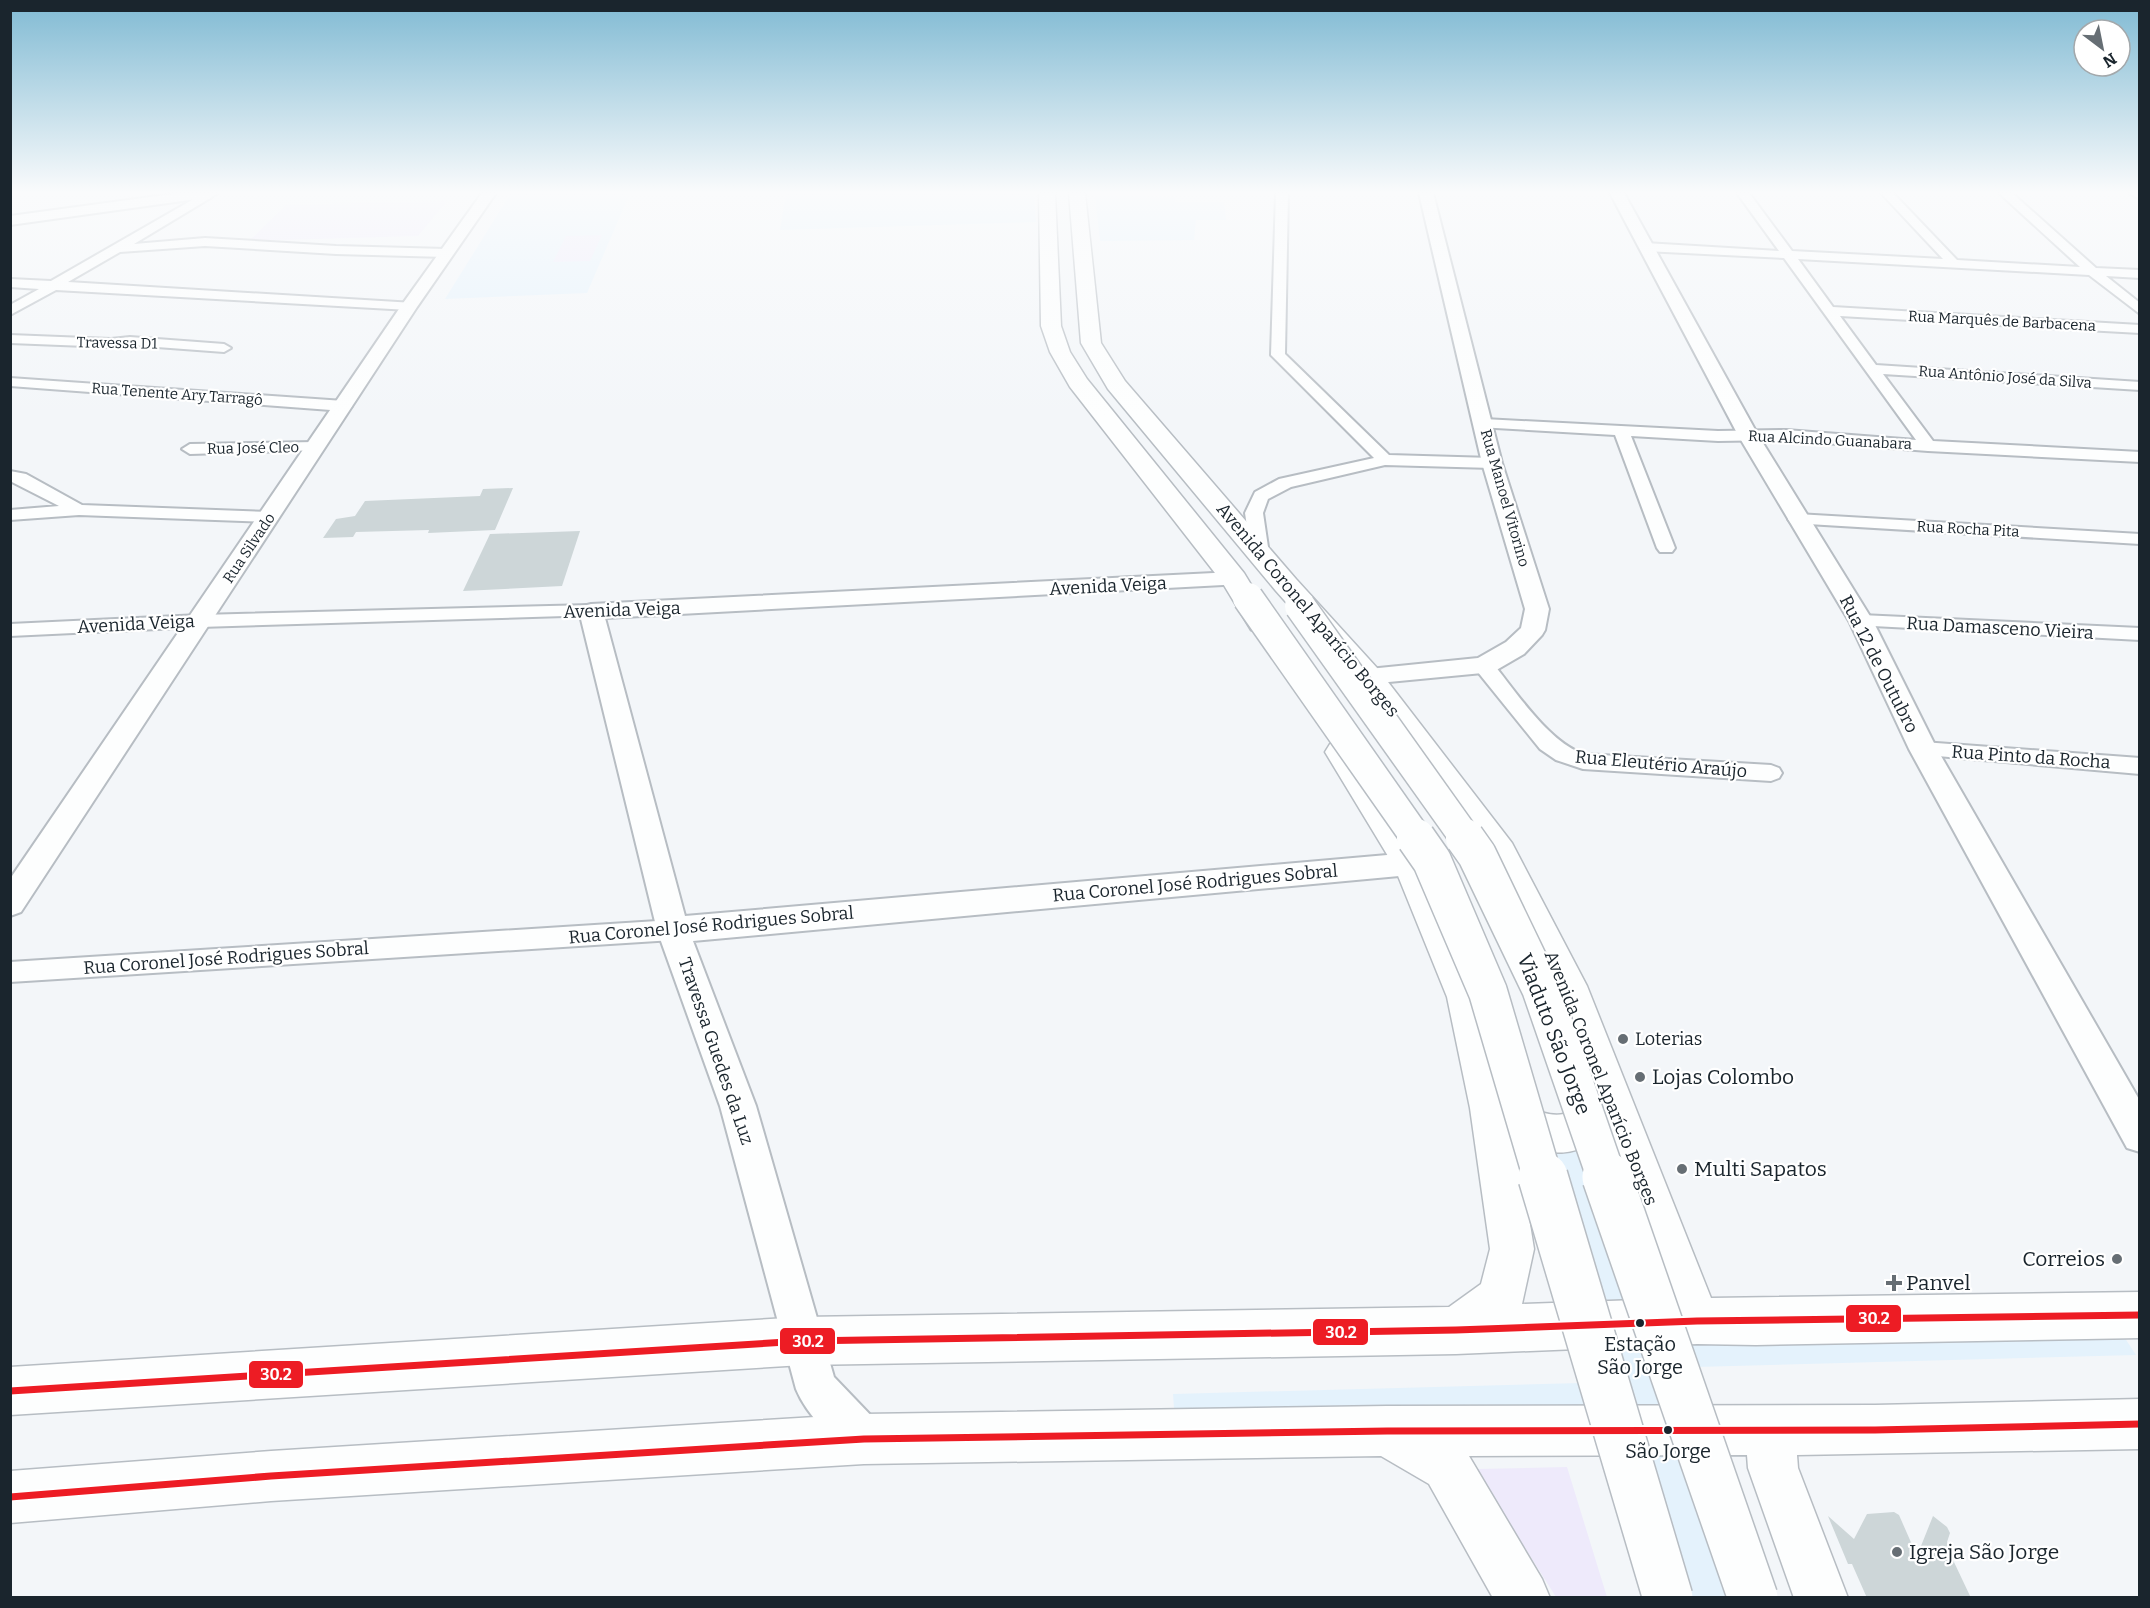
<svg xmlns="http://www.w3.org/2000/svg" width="2150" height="1608" viewBox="0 0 2150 1608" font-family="Bitter,serif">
<rect width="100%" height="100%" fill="#f3f6f9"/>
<g fill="#e4f2fc">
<polygon points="511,193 630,193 587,293 445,299"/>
<polygon points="786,193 1034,193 1036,222 780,230"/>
<polygon points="1095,196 1175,197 1175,202 1224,202 1226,220 1196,220 1194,240 1100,241"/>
<polygon points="1601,1120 1676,1340 2119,1329 2136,1355 1695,1367 1775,1598 1645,1597 1589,1411 1175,1421 1173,1394 1581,1383 1511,1122"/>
</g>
<g fill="#eeeafb">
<polygon points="447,201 418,236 249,241 286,205"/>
<polygon points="602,235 590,261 553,262 566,236"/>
<polygon points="1567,1467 1607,1597 1556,1597 1475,1469"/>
</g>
<g fill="#cdd6d8">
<polygon points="513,488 495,530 428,533 429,530 356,532 353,537 323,538 336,519 355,516 365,501 480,496 483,489"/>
<polygon points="580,531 562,586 463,591 490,534"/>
<polygon points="1894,1512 1899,1515 1917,1556 1933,1516 1947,1527 1950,1533 1947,1542 1955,1560 1953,1560 1971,1598 1867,1598 1852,1564 1848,1564 1828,1516 1854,1539 1867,1514"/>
</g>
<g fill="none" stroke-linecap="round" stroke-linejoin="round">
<defs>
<g id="minor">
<polygon points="197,193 209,193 212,197 134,244 205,238 336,246 446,249 452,253 446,257 336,254 205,246 120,252 68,282 414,303 416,306 409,310 56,290 10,315 10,305 39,289 10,287 10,279 51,281 199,196"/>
<polygon points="1276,193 1288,193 1285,354 1389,455 1492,458 1500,463 1492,468 1385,465 1291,487 1268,499 1263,513 1269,554 1266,558 1254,558 1251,554 1245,513 1255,492 1279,479 1374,458 1271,355"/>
<polygon points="1737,193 1749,193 1792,251 1943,259 1881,193 1893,193 1957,260 2080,267 1999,193 2012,193 2096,268 2140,270 2140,278 2106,276 2140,303 2140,314 2089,275 1798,259 1833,307 2140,325 2140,333 1840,316 1876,365 2140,382 2140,390 1883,374 1933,441 2140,452 2140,462 1928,451 1786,440 1718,441 1631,436 1675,548 1672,552 1660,552 1657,548 1615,435 1478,427 1476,424 1478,421 1484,419 1718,431 1786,430 1916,440 1784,258 1645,251 1639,247 1645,243 1779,251"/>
<polygon points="2129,193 2140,193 2140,199"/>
<polygon points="10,335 111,339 130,337 224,344 231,348 224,352 130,345 111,347 10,343"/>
<polygon points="10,378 344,401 352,406 344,411 10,386"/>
<polygon points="316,442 324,447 322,450 190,454 182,449 190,444"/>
<polygon points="10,471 26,474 82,505 270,512 276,513 279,517 276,521 270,522 79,515 10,520 10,510 59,506 10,481"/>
<polygon points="1797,514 2140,534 2140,544 1791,523 1788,519 1791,515"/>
<polygon points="591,605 598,607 600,611 598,615 200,627 10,636 10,624 200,615"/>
<polygon points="1861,615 2140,628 2140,640 1854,625 1851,621 1854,617"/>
<path d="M 1484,660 L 1491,661 C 1515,690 1548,742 1584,754 L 1771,765 L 1779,768 L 1782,773 L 1779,778 L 1771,781 L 1583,769 L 1556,760 L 1540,749 L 1477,671 L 1474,666 L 1477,661 Z"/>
<polygon points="1923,742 2140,758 2140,774 1915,754 1912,749 1915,744"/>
<polygon points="673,920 682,923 685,930 682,937 673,940 10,982 10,962"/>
</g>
<g id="tertiary">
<polygon points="180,193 218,193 211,197 10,225 10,216"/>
<polygon points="482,193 496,193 417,307 21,912 10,916 10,879 401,306"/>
<polygon points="1419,193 1433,193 1502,463 1549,609 1545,630 1542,635 1524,654 1493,672 1368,684 1359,682 1355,676 1359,670 1478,658 1506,642 1521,628 1525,609 1482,463"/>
<polygon points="1610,193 1624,193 1758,435 1873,621 1937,749 2140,1101 2140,1152 2127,1148 1909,749 1849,621 1738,435"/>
<path d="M 1234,572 L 1242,574 L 1246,579 L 1242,584 L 605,618 L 685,916 L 1410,853 L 1421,856 L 1425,864 L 1421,872 L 1410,875 L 693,941 L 756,1106 L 834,1377 L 879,1424 L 886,1439 L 879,1454 L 864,1461 C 839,1450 806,1414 796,1389 L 720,1106 L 657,930 L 579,611 L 583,606 L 591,604 Z"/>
</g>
<g id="primary">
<polygon points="1039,193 1055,193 1061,326 1070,352 1087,379 1244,573 1275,624 1271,630 1261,633 1251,630 1222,582 1070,387 1050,352 1041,326"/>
<path d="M 1069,193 L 1085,193 L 1101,343 L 1125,381 L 1296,579 L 1378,669 L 1512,843 L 1587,986 L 1711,1298 L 2140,1292 L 2140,1338 L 1756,1345 L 1697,1344 L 1456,1354 L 803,1365 L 10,1415 L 10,1367 L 803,1317 L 1449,1307 L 1481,1284 L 1490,1249 L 1470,1108 L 1447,997 L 1394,866 L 1325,752 L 1330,744 L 1341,741 L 1352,744 L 1427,864 L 1485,997 L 1510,1100 C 1547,1113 1555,1125 1592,1101 L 1549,986 L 1486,859 L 1358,683 L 1276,591 L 1108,389 L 1081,343 ZM 1605,1138 L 1665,1299 L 1522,1304 L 1534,1249 L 1517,1143 C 1552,1157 1572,1156 1605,1138 Z"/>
<polygon points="2140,1399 2140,1449 1797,1455 1798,1468 1848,1598 1794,1598 1748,1468 1747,1455 1469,1456 1542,1579 1550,1598 1493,1598 1429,1484 1381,1456 864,1464 271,1501 10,1523 10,1471 271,1451 864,1414 1387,1406 1875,1405"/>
</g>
</defs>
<use href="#minor" stroke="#b7bdc3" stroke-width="4"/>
<use href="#tertiary" stroke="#b7bdc3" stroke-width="4"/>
<use href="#primary" stroke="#b7bdc3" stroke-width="3"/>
<use href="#minor" fill="#fdfefe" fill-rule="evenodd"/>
<use href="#tertiary" fill="#fdfefe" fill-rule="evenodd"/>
<use href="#primary" fill="#fdfefe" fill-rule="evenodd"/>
<defs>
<g id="primary-bridge-far2">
<polyline points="1248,598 1417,839"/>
<polyline points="1300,606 1466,839"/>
</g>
<g id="primary-bridge-far1">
<polyline points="1416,838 1432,861 1488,992 1543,1179"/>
<polyline points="1465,838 1477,855 1541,988 1607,1179"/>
</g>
<g id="primary-bridge">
<polyline points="1543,1177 1668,1598"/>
<polyline points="1607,1177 1753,1598"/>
</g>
</defs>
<use href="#primary-bridge-far2" stroke="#b7bdc3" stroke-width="33" stroke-linecap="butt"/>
<use href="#primary-bridge-far1" stroke="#b7bdc3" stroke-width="41" stroke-linecap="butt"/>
<use href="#primary-bridge" stroke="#b7bdc3" stroke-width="52" stroke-linecap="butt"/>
<use href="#primary-bridge-far2" stroke="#fdfefe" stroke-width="30"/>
<use href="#primary-bridge-far1" stroke="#fdfefe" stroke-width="38"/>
<use href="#primary-bridge" stroke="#fdfefe" stroke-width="49"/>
<defs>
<g id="bus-1">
<polyline points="10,1391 803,1341 1456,1330 1697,1321 2140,1315"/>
<polyline points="10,1497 271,1476 864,1439 1387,1431 1875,1430 2140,1424"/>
</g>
</defs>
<use href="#bus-1" stroke="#fff" stroke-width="11"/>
<use href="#bus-1" stroke="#ed1c24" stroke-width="7"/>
</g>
<linearGradient id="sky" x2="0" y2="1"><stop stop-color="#80bad3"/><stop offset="0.46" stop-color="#fafbfc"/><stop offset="1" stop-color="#fafbfc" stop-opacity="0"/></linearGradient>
<rect width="2150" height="418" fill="url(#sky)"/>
<g fill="#666e74" stroke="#fff" stroke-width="2">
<circle cx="1623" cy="1039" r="6"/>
<circle cx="1640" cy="1077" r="6"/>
<circle cx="1682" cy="1169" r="6"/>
<circle cx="2117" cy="1259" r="6"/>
<path d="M1891 1274h6v6h6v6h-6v6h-6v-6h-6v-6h6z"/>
<circle cx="1897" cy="1552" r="6"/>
</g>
<g fill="#1a252d" stroke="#fff" stroke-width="2">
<circle cx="1640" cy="1323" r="5"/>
<circle cx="1668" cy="1430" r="5"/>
</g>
<g text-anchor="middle" stroke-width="4.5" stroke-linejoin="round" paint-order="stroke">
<g font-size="15" fill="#1a252d" stroke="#fff">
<text transform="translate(2002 321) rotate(3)" y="5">Rua Marquês de Barbacena</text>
<text transform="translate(117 343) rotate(1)" y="5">Travessa D1</text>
<text transform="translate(2005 377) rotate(4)" y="5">Rua Antônio José da Silva</text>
<text transform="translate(177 394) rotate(4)" y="5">Rua Tenente Ary Tarragô</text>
<text transform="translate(1830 440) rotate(3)" y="5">Rua Alcindo Guanabara</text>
<text transform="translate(253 448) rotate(-1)" y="5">Rua José Cleo</text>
<text transform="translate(1505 498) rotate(74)" y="5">Rua Manoel Vitorino</text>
<text transform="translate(1968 529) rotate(3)" y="5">Rua Rocha Pita</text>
<text transform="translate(249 548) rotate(-56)" y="5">Rua Silvado</text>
</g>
<g font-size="18" fill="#1a252d" stroke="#fff">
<text transform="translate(1108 586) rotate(-3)" y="6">Avenida Veiga</text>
<text transform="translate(622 610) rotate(-2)" y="6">Avenida Veiga</text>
<text transform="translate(1308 610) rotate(50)" y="6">Avenida Coronel Aparício Borges</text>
<text transform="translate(136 624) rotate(-3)" y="6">Avenida Veiga</text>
<text transform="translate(2000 628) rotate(3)" y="6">Rua Damasceno Vieira</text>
<text transform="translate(1879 664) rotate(63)" y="6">Rua 12 de Outubro</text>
<text transform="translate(2031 757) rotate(4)" y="6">Rua Pinto da Rocha</text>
<text transform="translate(1661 764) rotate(5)" y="6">Rua Eleutério Araújo</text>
<text transform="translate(1195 883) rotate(-5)" y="6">Rua Coronel José Rodrigues Sobral</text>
<text transform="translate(711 925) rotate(-5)" y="6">Rua Coronel José Rodrigues Sobral</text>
<text transform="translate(226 958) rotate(-4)" y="6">Rua Coronel José Rodrigues Sobral</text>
<text transform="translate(716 1051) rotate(71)" y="6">Travessa Guedes da Luz</text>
<text transform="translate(1601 1078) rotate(68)" y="6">Avenida Coronel Aparício Borges</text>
</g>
<g font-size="18" fill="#1a252d" stroke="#fff" text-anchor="start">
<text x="1635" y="1045">Loterias</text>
</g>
<g font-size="20" fill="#1a252d" stroke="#fff">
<text x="1640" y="1351">Estação<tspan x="1640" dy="23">São Jorge</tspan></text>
<text x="1668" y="1458">São Jorge</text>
</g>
<g font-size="21" fill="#1a252d" stroke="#fff">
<text transform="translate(1554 1034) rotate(69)" y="7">Viaduto São Jorge</text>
</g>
<g font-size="21" fill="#1a252d" stroke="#fff" text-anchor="start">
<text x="1652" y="1084">Lojas Colombo</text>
<text x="1694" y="1176">Multi Sapatos</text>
<text x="2105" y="1266" text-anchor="end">Correios</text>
<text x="1906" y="1290">Panvel</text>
<text x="1909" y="1559">Igreja São Jorge</text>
</g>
</g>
<g stroke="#fff" stroke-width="2">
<rect x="1845" y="1304" width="57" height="29" rx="6" fill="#ed1c24"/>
<rect x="1312" y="1318" width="57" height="28" rx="6" fill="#ed1c24"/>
<rect x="779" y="1327" width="57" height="28" rx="6" fill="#ed1c24"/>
<rect x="248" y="1360" width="56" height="29" rx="6" fill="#ed1c24"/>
</g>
<g font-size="16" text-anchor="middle" font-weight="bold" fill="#fff">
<text x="1874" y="1324">30.2</text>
<text x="1341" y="1338">30.2</text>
<text x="808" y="1347">30.2</text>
<text x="276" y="1380">30.2</text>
</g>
<rect width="2150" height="1608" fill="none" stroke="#1a252d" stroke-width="24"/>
<g transform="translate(2102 48) rotate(148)"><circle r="28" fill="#ffffff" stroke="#a3a8ab" stroke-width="1.5"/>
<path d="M0-4.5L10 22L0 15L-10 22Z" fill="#666e74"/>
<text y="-9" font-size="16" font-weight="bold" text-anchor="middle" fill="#1a252d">N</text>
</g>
</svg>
